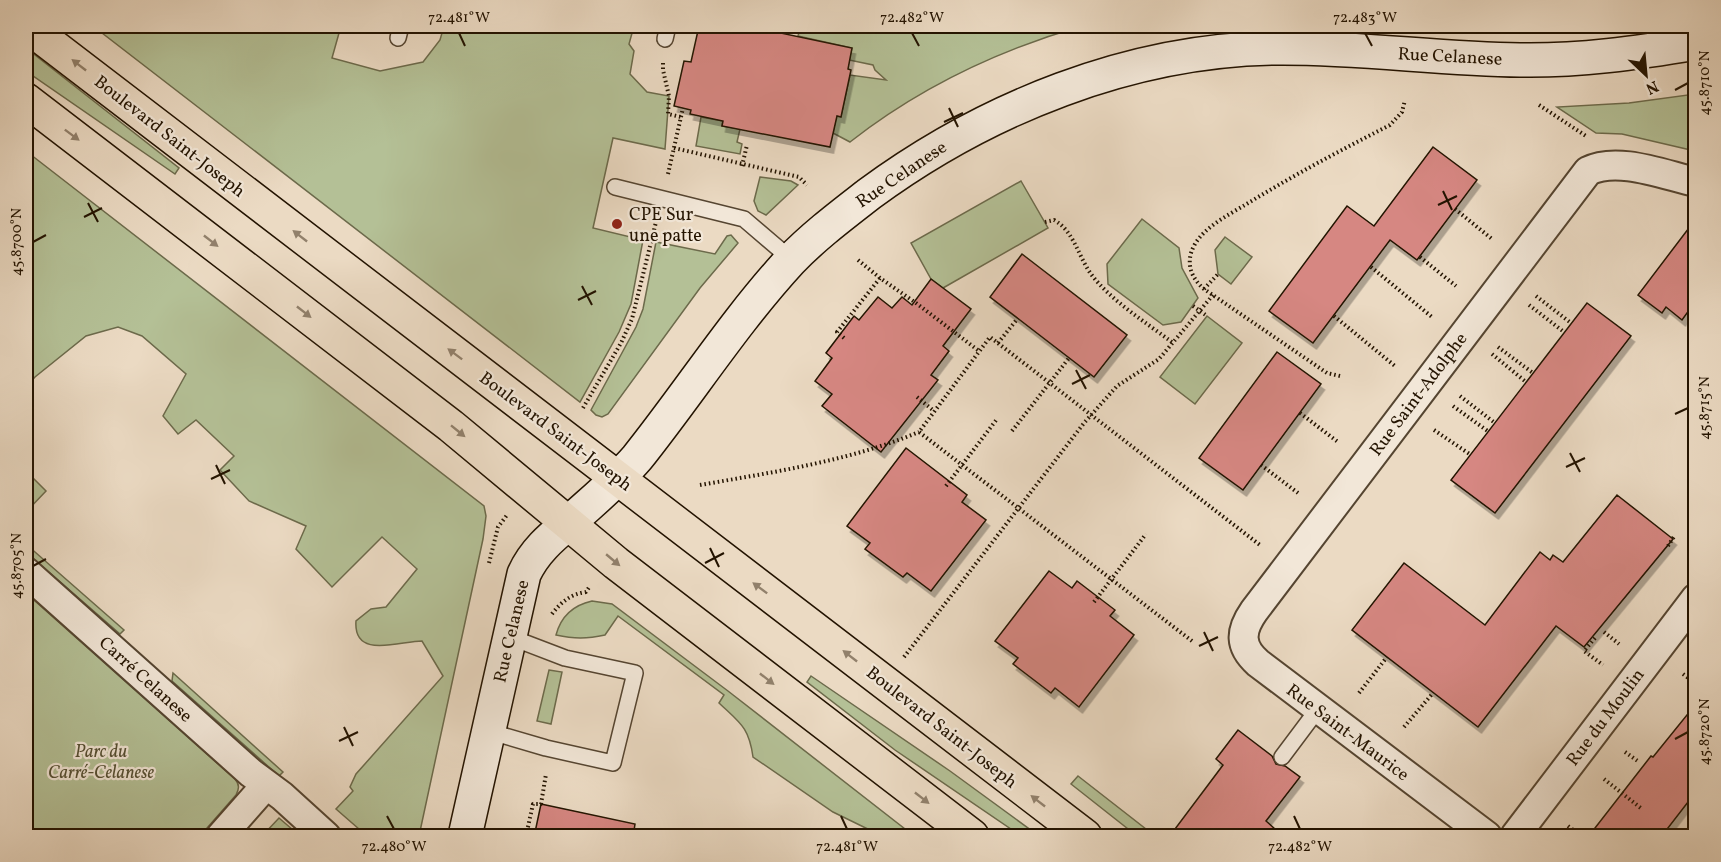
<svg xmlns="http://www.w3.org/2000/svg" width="1721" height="862" viewBox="0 0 1721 862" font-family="Vollkorn,serif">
<defs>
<filter id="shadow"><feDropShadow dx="3.5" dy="6" stdDeviation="0" flood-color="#0004"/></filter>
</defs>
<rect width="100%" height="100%" fill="#ebdac3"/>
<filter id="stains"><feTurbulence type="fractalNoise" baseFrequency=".00333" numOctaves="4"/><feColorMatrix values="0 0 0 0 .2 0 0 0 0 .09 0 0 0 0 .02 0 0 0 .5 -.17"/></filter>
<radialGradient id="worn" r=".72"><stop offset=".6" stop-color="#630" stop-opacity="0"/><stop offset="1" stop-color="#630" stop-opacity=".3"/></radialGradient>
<g fill="#b4c096" stroke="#6c6a4b" stroke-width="1.5">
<polygon points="93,26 341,26 332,58 380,71 423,62 440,40 444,26 634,26 629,44 634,51 630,74 647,92 669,96 665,149 613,138 593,228 643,240 631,304 619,332 580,402"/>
<path d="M 801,26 L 1082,26 C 999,50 919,88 850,142 L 833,133 L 836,116 L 841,116 L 850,75 L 886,80 L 875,70 L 873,65 L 849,60 L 852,48 L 798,36 Z"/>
<polygon points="26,48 179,168 175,174 26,71"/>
<polygon points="1695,94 1695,151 1622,134 1596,133 1557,107 1629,103"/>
<polygon points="701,117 723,121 722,126 740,129 737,142 742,144 740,154 696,146"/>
<path d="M 26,151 L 484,506 L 486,516 L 483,539 L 419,836 L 367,836 L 336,809 L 353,791 L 350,787 L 356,774 L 443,676 L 422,641 C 400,641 353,660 356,621 L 371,609 L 386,607 L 417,569 L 382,537 L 332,587 L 296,549 L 306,526 L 249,501 L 220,470 L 234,456 L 196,420 L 178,434 L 163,416 L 186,374 L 142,336 L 118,327 L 86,336 L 35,377 L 26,387 Z"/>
<polygon points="760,177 791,181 798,185 766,215 758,211 754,201"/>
<polygon points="1021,181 1048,228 943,288 931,279 911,243"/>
<polygon points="1142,219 1179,248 1182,268 1198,298 1181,322 1163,325 1108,284 1107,264"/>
<polygon points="731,235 738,243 700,288 608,414 602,417 596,415 591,410 636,327 643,309 656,242 715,254 727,236"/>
<polygon points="1225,237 1252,257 1231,284 1218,274 1215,250"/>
<polygon points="1207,316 1242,343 1195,404 1160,377"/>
<polygon points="26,471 46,491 26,512"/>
<polygon points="27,545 124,630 120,634 27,553"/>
<path d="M 26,593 L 235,779 C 240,785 239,789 236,795 L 200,836 L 26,836 Z"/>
<path d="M 592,601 L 612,604 L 728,691 L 914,836 L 882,836 L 833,812 L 753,757 C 749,727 740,723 719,703 L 724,695 L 618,616 L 605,635 C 587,639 574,639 556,635 C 561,616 574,605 592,601 Z"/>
<polygon points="549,670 562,672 551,724 537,721"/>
<polygon points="173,673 283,772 279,776 172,681"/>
<polygon points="811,676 950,771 1039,836 1021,836 895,750 807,682"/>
<polygon points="1078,776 1155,836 1156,836 1137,836 1071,784"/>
<polygon points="279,818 300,836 262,836"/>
</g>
<g fill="#d68782" stroke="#231300" stroke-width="1.5" filter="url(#shadow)">
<polygon points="699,26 772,26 771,31 852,48 848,69 851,70 841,117 837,116 830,147 722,126 723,121 690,114 691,110 674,106 684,61 691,62"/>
<polygon points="1433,147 1477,180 1417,260 1390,240 1313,343 1269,311 1347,206 1374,226"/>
<polygon points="1695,220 1695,302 1682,320 1666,307 1662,313 1638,295"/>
<polygon points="1022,254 1127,335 1094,377 990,297"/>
<polygon points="931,279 971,309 943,346 949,351 931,375 938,380 881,452 822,406 832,394 815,381 832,358 826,353 854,316 859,320 878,297 892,308 902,297 912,305"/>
<polygon points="1587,303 1631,336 1495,513 1451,480"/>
<polygon points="1277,352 1321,384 1243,490 1199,458"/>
<polygon points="906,448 967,495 962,502 986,520 931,591 907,573 903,577 865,549 870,543 847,526"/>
<polygon points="1617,495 1673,539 1584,647 1556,626 1478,727 1352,630 1404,563 1485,625 1540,552 1550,560 1553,555 1563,562"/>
<polygon points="1049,571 1072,588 1077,581 1115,610 1110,616 1134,635 1079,707 1055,688 1051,693 1013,664 1018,658 995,641"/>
<polygon points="1695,705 1695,793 1661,837 1588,837 1651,756 1653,757"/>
<polygon points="1238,730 1272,756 1276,764 1285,766 1300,777 1266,821 1284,837 1169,837 1223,765 1216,759"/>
<polygon points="541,804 635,824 633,837 534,837"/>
</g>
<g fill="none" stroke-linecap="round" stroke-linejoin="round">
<defs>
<g id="lane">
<polyline points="398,38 401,26"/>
<polyline points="665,39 668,26"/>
<polyline points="615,187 744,219 792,260"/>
<polyline points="488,731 546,748 613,763 635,673 565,658 510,637"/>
<polyline points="1282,757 1318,709"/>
</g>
<g id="street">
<polyline points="26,572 251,773 282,796 326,836"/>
<polyline points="221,836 266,785"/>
<path d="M 1487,836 L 1258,663 C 1239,646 1240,631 1254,611 L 1588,171 C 1618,156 1664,175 1696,182"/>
<polyline points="1515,836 1696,598"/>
</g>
<path id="secondary" d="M 465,836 L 524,574 C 535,550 553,536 573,519 C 595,499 617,481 637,458 C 689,393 734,322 790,261 C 814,236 842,215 869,194 C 986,108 1130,50 1276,48 C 1357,47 1438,59 1520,60 C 1579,61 1637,53 1696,43"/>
<g id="primary">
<polyline points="27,26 1085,836"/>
<polyline points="26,100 451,426 616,563 972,836"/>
</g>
</defs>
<use href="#lane" stroke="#554531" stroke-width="18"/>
<use href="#street" stroke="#554531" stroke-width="32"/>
<use href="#secondary" stroke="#231300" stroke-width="36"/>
<use href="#primary" stroke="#231300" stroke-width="36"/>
<g stroke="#231300" stroke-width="4" stroke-dasharray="1.5 3" stroke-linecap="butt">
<polyline points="663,63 663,70 669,96 668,114 681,117"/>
<polyline points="1539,105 1586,136"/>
<polyline points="674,148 799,177 807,185"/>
<polyline points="742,166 747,145"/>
<polyline points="668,174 683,108"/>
<polyline points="1455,209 1492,239"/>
<path d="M 1045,222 L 1054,220 C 1074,231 1078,256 1091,274 C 1111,301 1147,323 1173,343"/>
<polyline points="1420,257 1456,286"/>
<polyline points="858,260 880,278 916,303 979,351"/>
<polyline points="1371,267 1432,317"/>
<polyline points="1204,289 1218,274"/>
<polyline points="1536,296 1571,323"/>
<polyline points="1529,305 1564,332"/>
<polyline points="1193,306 1207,316"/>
<polyline points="1334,316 1395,366"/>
<polyline points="844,338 837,332 880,278"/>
<polyline points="998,343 1018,318"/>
<polyline points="1498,347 1533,373"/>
<polyline points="1492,354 1526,382"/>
<path d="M 1340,376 L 1327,373 L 1204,289 C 1190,277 1185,261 1195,244 C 1205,227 1228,215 1245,205 C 1292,176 1341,150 1390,125 L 1402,112 L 1405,100"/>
<polyline points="1460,396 1495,423"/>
<polyline points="917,397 934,411"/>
<polyline points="1453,406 1489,432"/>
<polyline points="583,408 621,343 632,319 656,222"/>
<polyline points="1300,413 1338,442"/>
<polyline points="1434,430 1471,455"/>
<polyline points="1012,431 1069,358"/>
<polyline points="1261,465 1298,493"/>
<path d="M 700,485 C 774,472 849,461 919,432"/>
<polyline points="946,486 997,419"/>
<polyline points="1668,546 1675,535"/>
<polyline points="489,563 498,527 507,515"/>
<polyline points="1094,602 1146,534"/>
<path d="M 552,614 C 561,602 571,594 586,592 L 590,586"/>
<polyline points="1604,632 1619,644"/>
<polyline points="1595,638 1584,651 1603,665"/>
<polyline points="1192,641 919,432 990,337 1260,545"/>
<polyline points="904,657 1084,423 1117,386 1159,359 1213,295"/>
<polyline points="1683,674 1691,680"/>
<polyline points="1359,693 1387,657"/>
<polyline points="1404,727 1433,693"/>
<polyline points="1625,752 1639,762"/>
<polyline points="1604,779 1642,809"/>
<polyline points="1568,826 1581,836"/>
<polyline points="502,831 530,836"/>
<polyline points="526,836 533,804 541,804 546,774"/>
</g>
<use href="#lane" stroke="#f2e7d8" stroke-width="15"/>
<use href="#street" stroke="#f2e7d8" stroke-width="28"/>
<use href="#secondary" stroke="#f2e7d8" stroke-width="33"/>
<use href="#primary" stroke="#ebdac3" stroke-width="33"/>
</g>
<defs><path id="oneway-solid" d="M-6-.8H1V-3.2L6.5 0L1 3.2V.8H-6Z" transform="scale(1.5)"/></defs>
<g fill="#91806b">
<use href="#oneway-solid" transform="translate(79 65) rotate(-142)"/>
<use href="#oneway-solid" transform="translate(72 135) rotate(37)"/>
<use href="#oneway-solid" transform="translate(300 236) rotate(-142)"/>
<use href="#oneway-solid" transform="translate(211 241) rotate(38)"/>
<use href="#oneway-solid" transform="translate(304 312) rotate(38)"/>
<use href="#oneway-solid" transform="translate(455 354) rotate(-143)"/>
<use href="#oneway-solid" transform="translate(458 431) rotate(39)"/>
<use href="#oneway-solid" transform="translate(613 560) rotate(40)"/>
<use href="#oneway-solid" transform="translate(760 588) rotate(-143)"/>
<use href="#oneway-solid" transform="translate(850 656) rotate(-142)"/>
<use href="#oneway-solid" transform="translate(767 679) rotate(38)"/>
<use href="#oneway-solid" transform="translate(922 798) rotate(38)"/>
<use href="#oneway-solid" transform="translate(1038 801) rotate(-142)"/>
</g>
<path fill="none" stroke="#231300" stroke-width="2" d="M 459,33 L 465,46M 912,33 L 919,46M 1365,33 L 1372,46M 1675,90 L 1688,83M 949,108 L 958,127M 944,122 L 963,113M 1443,191 L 1452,210M 88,203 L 98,222M 1438,205 L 1457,196M 84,217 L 102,208M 33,242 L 46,235M 582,286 L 592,305M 578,300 L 596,291M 1076,370 L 1086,389M 1072,384 L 1090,375M 1675,414 L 1688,408M 1570,453 L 1580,472M 216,465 L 225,484M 1566,467 L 1585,458M 211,479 L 230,470M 710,548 L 719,567M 705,563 L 724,553M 33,566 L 46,559M 1204,632 L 1213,651M 1199,646 L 1218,637M 344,727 L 353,746M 1675,739 L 1688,732M 339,741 L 358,732M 387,816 L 394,829M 841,816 L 847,829M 1294,816 L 1300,829"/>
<circle fill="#8f2418" stroke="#f2e7d8" stroke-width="2" cx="617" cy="224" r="6"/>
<g text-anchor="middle" stroke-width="4.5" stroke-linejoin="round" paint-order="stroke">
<g font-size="18" fill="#231300" stroke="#f2e7d8">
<text transform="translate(1450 56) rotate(3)" y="6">Rue Celanese</text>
<text transform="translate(170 136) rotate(38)" y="6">Boulevard Saint-Joseph</text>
<text transform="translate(901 174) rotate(-34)" y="6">Rue Celanese</text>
<text transform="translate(1418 394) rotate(-53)" y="6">Rue Saint-Adolphe</text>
<text transform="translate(556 431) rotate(37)" y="6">Boulevard Saint-Joseph</text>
<text transform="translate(511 631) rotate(-77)" y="6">Rue Celanese</text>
<text transform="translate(146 679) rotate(42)" y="6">Carré Celanese</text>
<text transform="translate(1605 717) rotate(-53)" y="6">Rue du Moulin</text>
<text transform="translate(942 727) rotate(38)" y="6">Boulevard Saint-Joseph</text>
<text transform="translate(1348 732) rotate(37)" y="6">Rue Saint-Maurice</text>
</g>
<g font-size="18" fill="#231300" stroke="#f2e7d8" text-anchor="start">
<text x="629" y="220">CPE Sur<tspan x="629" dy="21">une patte</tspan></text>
</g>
<g font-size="18" font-style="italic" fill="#565034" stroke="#f2e7d8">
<text x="101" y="757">Parc du<tspan x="101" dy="21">Carré-Celanese</tspan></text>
</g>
</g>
<rect width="1721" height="862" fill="none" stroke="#ebdac3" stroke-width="66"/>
<g transform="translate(1646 75) rotate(154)" stroke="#f2e7d8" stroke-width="4.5" paint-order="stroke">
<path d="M0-4.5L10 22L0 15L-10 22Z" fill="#231300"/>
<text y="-9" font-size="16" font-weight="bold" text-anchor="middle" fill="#231300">N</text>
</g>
<rect x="33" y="33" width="1655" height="796" fill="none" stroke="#231300" stroke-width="2"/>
<g font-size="15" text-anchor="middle" fill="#231300">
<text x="459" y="22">72.481°W</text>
<text x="912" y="22">72.482°W</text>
<text x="1365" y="22">72.483°W</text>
<text transform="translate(1704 83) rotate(-90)" y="5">45.8710°N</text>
<text transform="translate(16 242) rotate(-90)" y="5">45.8700°N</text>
<text transform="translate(1704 408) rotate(-90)" y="5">45.8715°N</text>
<text transform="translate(16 566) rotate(-90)" y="5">45.8705°N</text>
<text transform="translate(1704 732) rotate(-90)" y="5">45.8720°N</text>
<text x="394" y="851">72.480°W</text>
<text x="847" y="851">72.481°W</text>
<text x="1300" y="851">72.482°W</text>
</g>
<rect width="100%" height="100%" filter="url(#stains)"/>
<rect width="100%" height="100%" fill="url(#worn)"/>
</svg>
